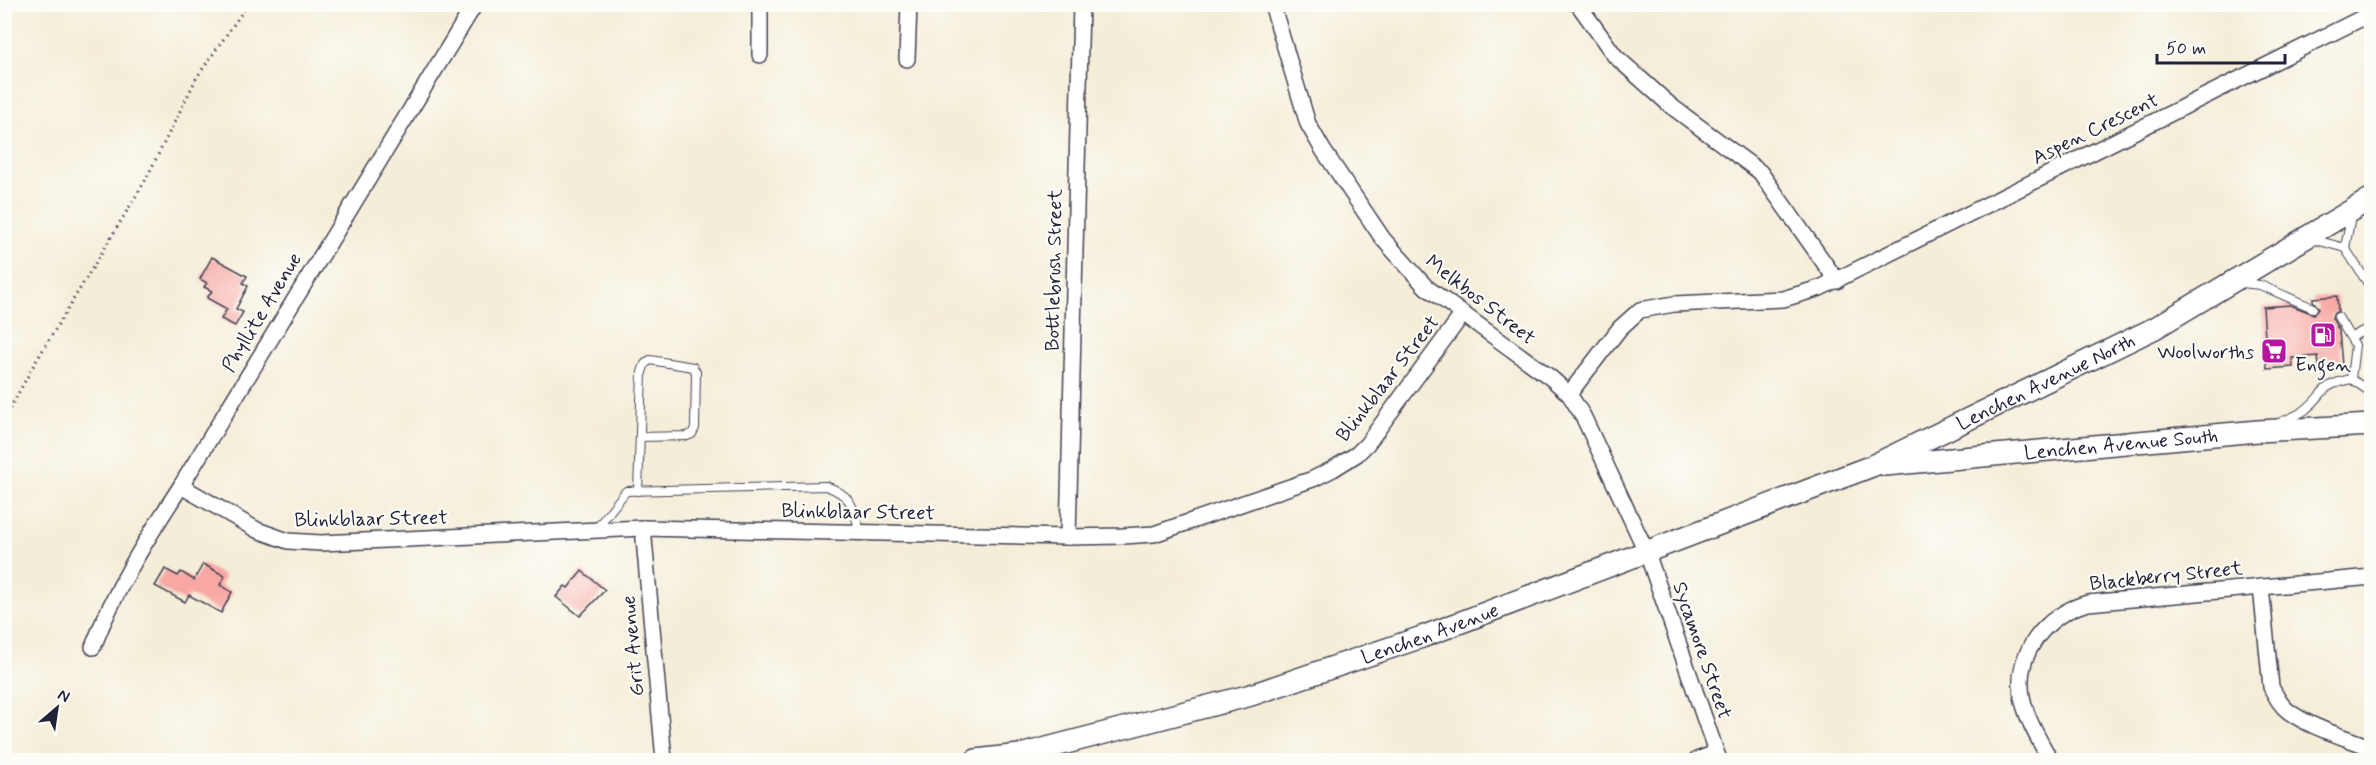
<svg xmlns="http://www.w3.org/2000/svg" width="2376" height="765" viewBox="0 0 2376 765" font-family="Mynerve,sans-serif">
<rect width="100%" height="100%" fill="#fdfcf7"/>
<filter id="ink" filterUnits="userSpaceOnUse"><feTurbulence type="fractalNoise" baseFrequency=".0167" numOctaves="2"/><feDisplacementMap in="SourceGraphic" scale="12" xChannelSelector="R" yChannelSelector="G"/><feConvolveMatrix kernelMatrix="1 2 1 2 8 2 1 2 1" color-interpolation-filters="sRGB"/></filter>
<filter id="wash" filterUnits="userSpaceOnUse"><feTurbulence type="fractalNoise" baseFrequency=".008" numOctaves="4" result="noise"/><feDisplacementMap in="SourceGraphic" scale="24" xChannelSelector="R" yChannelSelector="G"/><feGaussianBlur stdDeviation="1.35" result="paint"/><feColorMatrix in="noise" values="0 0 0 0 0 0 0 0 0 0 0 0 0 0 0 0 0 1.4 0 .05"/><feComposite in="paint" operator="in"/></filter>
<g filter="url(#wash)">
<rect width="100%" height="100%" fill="#f4edd8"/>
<g id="blocks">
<g fill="#f7a8a4">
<polygon points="212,257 247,276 243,283 248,286 236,309 243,312 235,326 221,319 227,309 207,298 212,291 204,287 207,283 200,279"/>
<polygon points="2337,296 2338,311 2333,314 2332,318 2339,331 2342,365 2319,367 2318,356 2292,358 2293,367 2267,369 2263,307 2290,305 2314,314 2319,308 2313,301 2313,298"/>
<polygon points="203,564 225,576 220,585 232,592 221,613 189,595 185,602 155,586 165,569 178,576 181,572 194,580"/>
<polygon points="582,571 605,590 580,616 556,597 565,586 568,588"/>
</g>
</g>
</g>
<g filter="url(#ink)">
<use href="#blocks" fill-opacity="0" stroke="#424053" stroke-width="1.5"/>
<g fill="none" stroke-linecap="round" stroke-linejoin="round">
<defs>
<g id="service">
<polyline points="2351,216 2345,248 2372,290"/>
<polyline points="2312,239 2345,248"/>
<polyline points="2242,283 2260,285 2313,308"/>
<polyline points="2338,317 2355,345 2351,379"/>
<polyline points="2352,337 2372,326"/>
<path d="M 2279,423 C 2287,419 2297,416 2305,410 C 2327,393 2317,386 2351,379 L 2372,393"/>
<polyline points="638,491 642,372 645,364 650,360 693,367 696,372 695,428 692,434 687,436 640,437"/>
<path d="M 596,529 L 626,491 L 826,486 C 853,496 853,507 860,532"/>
</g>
<g id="minor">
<polyline points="1272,4 1308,124 1323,150 1383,239 1426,287 1551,378 1569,394 1583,416 1647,553 1719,760"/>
<polyline points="1578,4 1615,56 1671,106 1760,172 1837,281"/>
<polyline points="760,55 760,4"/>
<polyline points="907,59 909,4"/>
<polyline points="1569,394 1620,328 1640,310 1674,304 1783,299 1820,288 2372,13"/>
<polyline points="181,486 257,530 288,541 321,543 643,528 1068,537 1123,536 1154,534 1313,479 1333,469 1357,454 1367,444 1462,315"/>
<polyline points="643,528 664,760"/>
<polyline points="1068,537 1081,4"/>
<path d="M 2261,587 L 2271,687 C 2276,696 2280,705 2288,711 C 2311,728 2345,737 2372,748"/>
<path d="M 93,647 C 115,589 147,538 181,486 L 475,4"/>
<polyline points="1697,760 1716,753"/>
<path d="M 2050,760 C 2040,741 2028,722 2023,701 C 2012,655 2046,614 2088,603 L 2372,577"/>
</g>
<g id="secondary">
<path id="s1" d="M 1885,465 L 2258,431 L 2372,425"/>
<path id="s2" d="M 976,760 L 1020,755 L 1251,695 L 1422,637 L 1872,466 L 2155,328 L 2372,198"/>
</g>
</defs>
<use href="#service" stroke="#424053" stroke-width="10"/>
<use href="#minor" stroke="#424053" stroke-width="18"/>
<use href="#secondary" stroke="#424053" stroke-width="24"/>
<polyline stroke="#424053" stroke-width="3" stroke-dasharray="1.5 4.5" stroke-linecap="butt" points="4,419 35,363 145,181 197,77 248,4"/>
<use href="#service" stroke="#fff" stroke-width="8"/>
<use href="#minor" stroke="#fff" stroke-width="15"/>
<use href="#secondary" stroke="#fff" stroke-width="21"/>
</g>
</g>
<defs>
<symbol id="fuel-square" viewBox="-11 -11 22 22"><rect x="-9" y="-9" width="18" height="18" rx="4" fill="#b5179e" stroke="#fdfcf7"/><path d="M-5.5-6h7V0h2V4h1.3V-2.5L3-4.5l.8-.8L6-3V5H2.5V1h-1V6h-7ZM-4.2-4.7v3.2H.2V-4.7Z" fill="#fff"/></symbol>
<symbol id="supermarket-square" viewBox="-11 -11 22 22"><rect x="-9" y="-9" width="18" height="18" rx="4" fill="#b5179e" stroke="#fdfcf7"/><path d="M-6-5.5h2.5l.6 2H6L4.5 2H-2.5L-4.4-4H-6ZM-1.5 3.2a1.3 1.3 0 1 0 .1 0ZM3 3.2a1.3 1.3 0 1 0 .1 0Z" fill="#fff"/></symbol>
</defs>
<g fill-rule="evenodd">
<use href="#fuel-square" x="2308" y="320" width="30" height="30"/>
<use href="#supermarket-square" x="2259" y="336" width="30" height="30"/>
</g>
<g text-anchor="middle" stroke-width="4.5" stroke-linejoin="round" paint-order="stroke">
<g font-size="20" fill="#22223b" stroke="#fdfcf7">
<text transform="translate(2095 128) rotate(-26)" y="7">Aspen Crescent</text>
<text transform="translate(1053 270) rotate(-89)" y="7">Bottlebrush Street</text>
<text transform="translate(1481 299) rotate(38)" y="7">Melkbos Street</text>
<text transform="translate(261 312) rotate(-59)" y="7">Phyllite Avenue</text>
<text transform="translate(1387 378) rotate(-52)" y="7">Blinkblaar Street</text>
<text dy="7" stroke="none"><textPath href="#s2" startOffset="1138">Lenchen Avenue North</textPath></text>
<text dy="7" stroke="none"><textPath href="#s1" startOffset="237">Lenchen Avenue South</textPath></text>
<text transform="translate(858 511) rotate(1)" y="7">Blinkblaar Street</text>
<text transform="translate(371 518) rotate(-1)" y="7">Blinkblaar Street</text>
<text transform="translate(2166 575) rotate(-6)" y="7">Blackberry Street</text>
<text dy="7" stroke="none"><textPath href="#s2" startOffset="472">Lenchen Avenue</textPath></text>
<text transform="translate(632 646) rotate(-95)" y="7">Grit Avenue</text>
<text transform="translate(1703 650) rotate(71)" y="7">Sycamore Street</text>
</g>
<g font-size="20" fill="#22223b" stroke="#fdfcf7" text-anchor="end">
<text x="2254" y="358">Woolworths</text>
<text x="2323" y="371" text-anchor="middle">Engen</text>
</g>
</g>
<rect width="2376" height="765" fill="none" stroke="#fdfcf7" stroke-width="24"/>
<g transform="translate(57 708) rotate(29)" stroke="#fdfcf7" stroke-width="4.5" paint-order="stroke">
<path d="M0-4.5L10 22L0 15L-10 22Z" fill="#22223b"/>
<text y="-9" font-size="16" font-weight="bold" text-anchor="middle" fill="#22223b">N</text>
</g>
<path d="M2157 54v9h128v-9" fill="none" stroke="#22223b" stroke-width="3"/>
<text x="2166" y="54" font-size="18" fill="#22223b" stroke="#fdfcf7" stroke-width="4.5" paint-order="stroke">50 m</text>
</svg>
